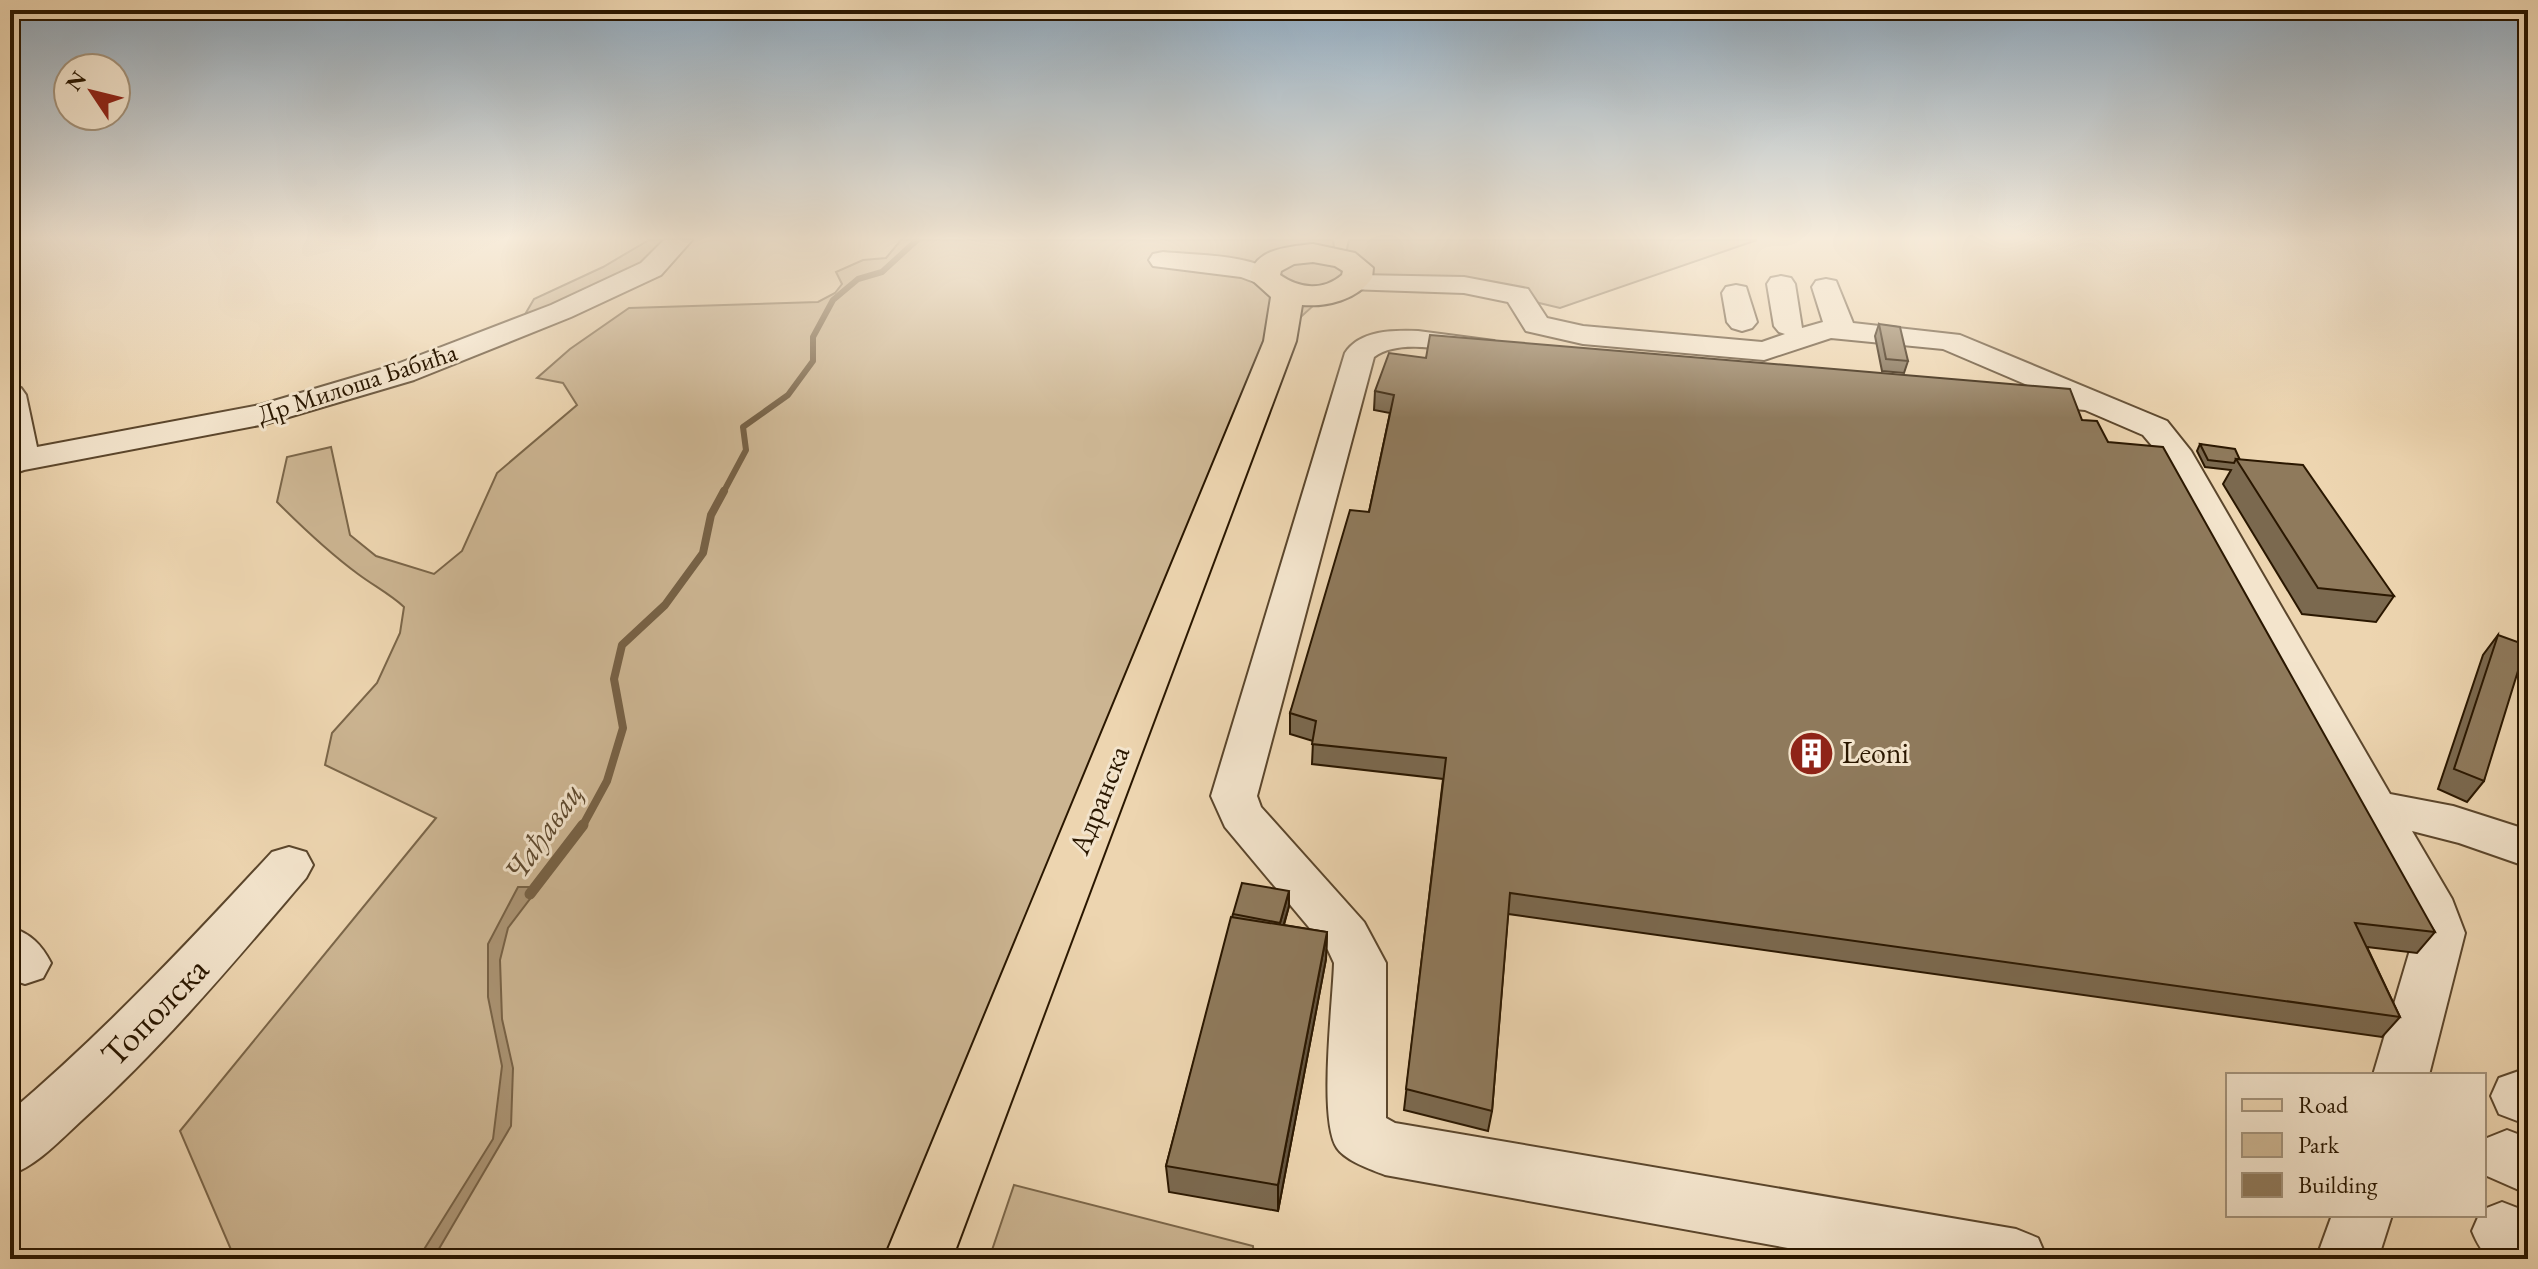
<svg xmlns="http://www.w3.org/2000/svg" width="2538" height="1269" viewBox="0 0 2538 1269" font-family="'EB Garamond',serif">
<rect width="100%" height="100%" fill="#edd5b0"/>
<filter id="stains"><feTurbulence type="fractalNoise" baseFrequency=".0025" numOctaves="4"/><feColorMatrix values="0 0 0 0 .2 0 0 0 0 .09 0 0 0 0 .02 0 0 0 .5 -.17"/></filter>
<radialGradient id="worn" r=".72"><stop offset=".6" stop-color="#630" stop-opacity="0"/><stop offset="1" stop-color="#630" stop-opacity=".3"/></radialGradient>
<g fill="#ccb592" stroke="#7b6649" stroke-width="2">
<polygon points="649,240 679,240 651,269 524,316 534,299 603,267"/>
<path d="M 901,240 L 1333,240 L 1335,255 L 1313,253 L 1264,274 L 1325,295 L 1293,324 L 912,1259 L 235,1259 L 180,1131 L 436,818 L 325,765 L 332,733 L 377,683 L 400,633 L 404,607 C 390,594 374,586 358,574 C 328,552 303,528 277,502 L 287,457 L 331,447 L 350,535 L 376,556 L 434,574 L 462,551 L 497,473 L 577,405 L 563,383 L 537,378 L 570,349 L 629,308 L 818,302 L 835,293 L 842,284 L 836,272 L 863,260 L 886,258 Z"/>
<polygon points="1349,240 1757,240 1560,308 1460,284 1392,275 1357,283 1345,258"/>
<polygon points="1317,256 1352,272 1327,290 1282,284 1275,268"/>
<polygon points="1014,1185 1253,1246 1254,1259 989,1259"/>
</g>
<polygon fill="#ab9474" stroke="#776246" stroke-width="2" points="518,887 539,887 508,928 500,960 502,1019 513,1068 511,1126 433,1259 418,1259 493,1139 502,1066 488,997 488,944"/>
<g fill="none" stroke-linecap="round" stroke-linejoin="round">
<polyline stroke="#776246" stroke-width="6" points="723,493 746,450 743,427 788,395 813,361 813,337 833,300 858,279 882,272 917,240"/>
<polyline stroke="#776246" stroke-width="8" points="582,827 607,781 623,728 614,679 622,645 665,605 703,553 711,515 724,491"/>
<polyline stroke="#776246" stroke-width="11" points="530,894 583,825"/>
<defs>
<g id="minor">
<polygon points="664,240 692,240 661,275 571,317 414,380 265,424 24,470 10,475 10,385 21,388 26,395 37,447 260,405 392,366 551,305 641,263"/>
<path d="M 1163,252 C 1191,255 1262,254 1279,278 L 1275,284 L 1265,286 L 1241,277 L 1153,266 L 1149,260 L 1153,254 Z"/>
<polygon points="1357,275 1464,277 1528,289 1547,318 1583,326 1762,342 1785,334 1779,332 1774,326 1767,284 1771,278 1781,276 1791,278 1795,284 1802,328 1823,322 1812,287 1816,281 1826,279 1836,281 1853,323 1960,335 2167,421 2191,451 2390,794 2453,806 2528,830 2528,867 2459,843 2412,831 2452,899 2465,933 2429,1075 2373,1075 2415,933 2410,914 2159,454 2143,435 2085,410 2010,403 2005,396 2010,389 2032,387 1943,349 1831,338 1764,360 1583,344 1526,331 1508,302 1464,293 1347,289 1343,283 1347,277"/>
<polygon points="1736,285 1746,287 1757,322 1752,328 1742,331 1732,328 1727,322 1722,293 1726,287"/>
<path d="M 1418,331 L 1494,341 L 1498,347 L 1494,353 L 1483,356 C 1452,352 1402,337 1374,357 L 1257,796 L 1261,807 L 1364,922 L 1386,963 L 1386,1118 L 1395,1123 L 2016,1229 L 2038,1238 L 2047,1259 L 1849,1259 L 1385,1175 C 1370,1169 1346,1161 1337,1148 C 1318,1120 1333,1001 1334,963 L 1328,950 L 1225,827 L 1211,796 L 1345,353 C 1360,330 1393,330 1418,331 Z"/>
<path d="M 289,847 L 306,852 L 313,865 L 306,878 C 234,962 164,1046 82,1120 C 59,1141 39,1164 10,1175 L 10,1112 C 105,1031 188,943 272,852 Z"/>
<path d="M 10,927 C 31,934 41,944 51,963 L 43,978 L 25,984 L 10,979 Z"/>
<polygon points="2519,1071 2528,1074 2528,1125 2499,1114 2491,1096 2499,1078"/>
<polygon points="2507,1130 2528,1138 2528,1194 2487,1176 2484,1170 2487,1138"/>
<path d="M 2502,1202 L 2528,1212 L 2528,1259 C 2494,1259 2486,1265 2472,1231 L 2479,1215 L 2484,1215 L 2484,1209 Z"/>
<polygon points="2332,1215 2392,1215 2378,1259 2316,1259"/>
</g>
<path id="major" d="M 1313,244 L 1355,253 L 1373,268 L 1372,278 C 1357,300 1327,307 1302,305 L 1296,341 L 952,1259 L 884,1259 L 1264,341 L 1271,297 L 1250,278 C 1253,248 1289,247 1313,244 ZM 1313,262 L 1335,266 L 1343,271 L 1342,275 C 1323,291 1300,289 1280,275 L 1281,271 L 1294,264 Z"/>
</defs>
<use href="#minor" stroke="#5b462c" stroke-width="4"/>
<use href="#major" stroke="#2a1700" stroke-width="4"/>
<use href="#minor" fill="#f3e4cc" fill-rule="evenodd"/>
<use href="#major" fill="#edd5b0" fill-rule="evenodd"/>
</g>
<g fill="#7b694f" stroke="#2a1700" stroke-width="2">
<polygon points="1879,324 1908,361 1904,373 1882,371 1875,336"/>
<polygon points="1426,358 2082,420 2108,442 2435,932 2417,953 2367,947 2400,1017 2382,1037 1508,914 1492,1111 1488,1131 1404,1110 1443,779 1312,764 1313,741 1290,734 1290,713 1369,512 1390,413 1374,410 1375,391"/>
<polygon points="2200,444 2240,460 2394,596 2376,622 2302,614 2223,484 2231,470 2205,467 2197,451"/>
<polygon points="2498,635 2484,781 2467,802 2438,789 2483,655"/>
<polygon points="1289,906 1284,925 1327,932 1326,959 1278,1211 1169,1192 1166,1166 1233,914"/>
</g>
<g fill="#645540" stroke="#2a1700" stroke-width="2">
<polygon points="1289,891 1289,906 1280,937 1280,923"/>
<polygon points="1327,932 1326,959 1278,1211 1278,1185"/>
</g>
<g fill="#8f7a5c" stroke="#2a1700" stroke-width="2">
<polygon points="1879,324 1900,327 1908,361 1886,359"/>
<polygon points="1430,335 2070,389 2082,420 2097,421 2108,442 2163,447 2435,932 2355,923 2400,1017 1510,893 1492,1111 1406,1089 1446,758 1312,744 1316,721 1290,713 1350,510 1369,512 1394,395 1375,391 1389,353 1426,358"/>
<polygon points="2200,444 2235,449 2240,460 2236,459 2234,463 2208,460"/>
<polygon points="2236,459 2303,465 2394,596 2318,588"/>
<polygon points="2498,635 2526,645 2484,781 2454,769"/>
<polygon points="1242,883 1289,891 1280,923 1233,914"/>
<polygon points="1231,917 1327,932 1278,1185 1166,1166"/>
</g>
<linearGradient id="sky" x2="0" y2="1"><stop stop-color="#8fa7ba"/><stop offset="0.57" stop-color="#f7ecdb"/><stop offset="1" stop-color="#f7ecdb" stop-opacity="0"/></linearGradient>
<rect width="2538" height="418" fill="url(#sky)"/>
<defs>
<symbol id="building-disc" viewBox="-11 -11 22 22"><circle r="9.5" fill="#8f2418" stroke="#f3e4cc"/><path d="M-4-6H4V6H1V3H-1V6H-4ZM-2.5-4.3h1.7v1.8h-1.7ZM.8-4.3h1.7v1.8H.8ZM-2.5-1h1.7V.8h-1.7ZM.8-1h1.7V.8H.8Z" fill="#fff"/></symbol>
</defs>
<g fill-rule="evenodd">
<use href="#building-disc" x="1786" y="728" width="51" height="51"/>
</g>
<g text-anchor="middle" stroke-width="6" stroke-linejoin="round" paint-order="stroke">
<g font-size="26" fill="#2a1700" stroke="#f3e4cc">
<text transform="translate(357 383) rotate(-18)" y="9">Др Милоша Бабића</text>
</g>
<g font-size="30" fill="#2a1700" stroke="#f3e4cc" text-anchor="start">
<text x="1842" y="763">Leoni</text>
</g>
<g font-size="30" fill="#2a1700" stroke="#f3e4cc">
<text transform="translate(1099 800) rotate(-68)" y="10">Адранска</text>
</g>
<g font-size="32" font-style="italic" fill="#5e492e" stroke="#f3e4cc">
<text transform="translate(543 832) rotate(-55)" y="11">Чађавац</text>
</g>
<g font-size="36" fill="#2a1700" stroke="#f3e4cc">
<text transform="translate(154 1011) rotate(-46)" y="13">Тополска</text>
</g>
</g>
<rect width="2538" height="1269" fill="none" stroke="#edd5b0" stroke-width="40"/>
<rect x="12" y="12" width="2514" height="1245" fill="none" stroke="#2a1700" stroke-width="4"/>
<rect x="20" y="20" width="2498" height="1229" fill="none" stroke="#2a1700" stroke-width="2"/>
<rect x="2226" y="1073" width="260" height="144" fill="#f3e4cc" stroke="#a3927a" stroke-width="2"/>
<rect x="2242" y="1099" width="40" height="12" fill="#edd5b0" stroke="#a3927a" stroke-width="2"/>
<text x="2298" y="1113" font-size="24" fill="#2a1700">Road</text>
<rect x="2242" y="1133" width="40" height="24" fill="#ccb592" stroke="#a3927a" stroke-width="2"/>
<text x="2298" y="1153" font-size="24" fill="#2a1700">Park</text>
<rect x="2242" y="1173" width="40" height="24" fill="#8f7a5c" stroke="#a3927a" stroke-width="2"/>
<text x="2298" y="1193" font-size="24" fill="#2a1700">Building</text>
<g transform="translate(92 92) rotate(305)"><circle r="38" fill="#f3e4cc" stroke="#a3927a" stroke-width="2"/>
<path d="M0-6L14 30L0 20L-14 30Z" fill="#8f2418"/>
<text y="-12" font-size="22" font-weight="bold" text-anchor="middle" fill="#2a1700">N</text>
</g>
<rect width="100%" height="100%" filter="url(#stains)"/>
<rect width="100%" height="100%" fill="url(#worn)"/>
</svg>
